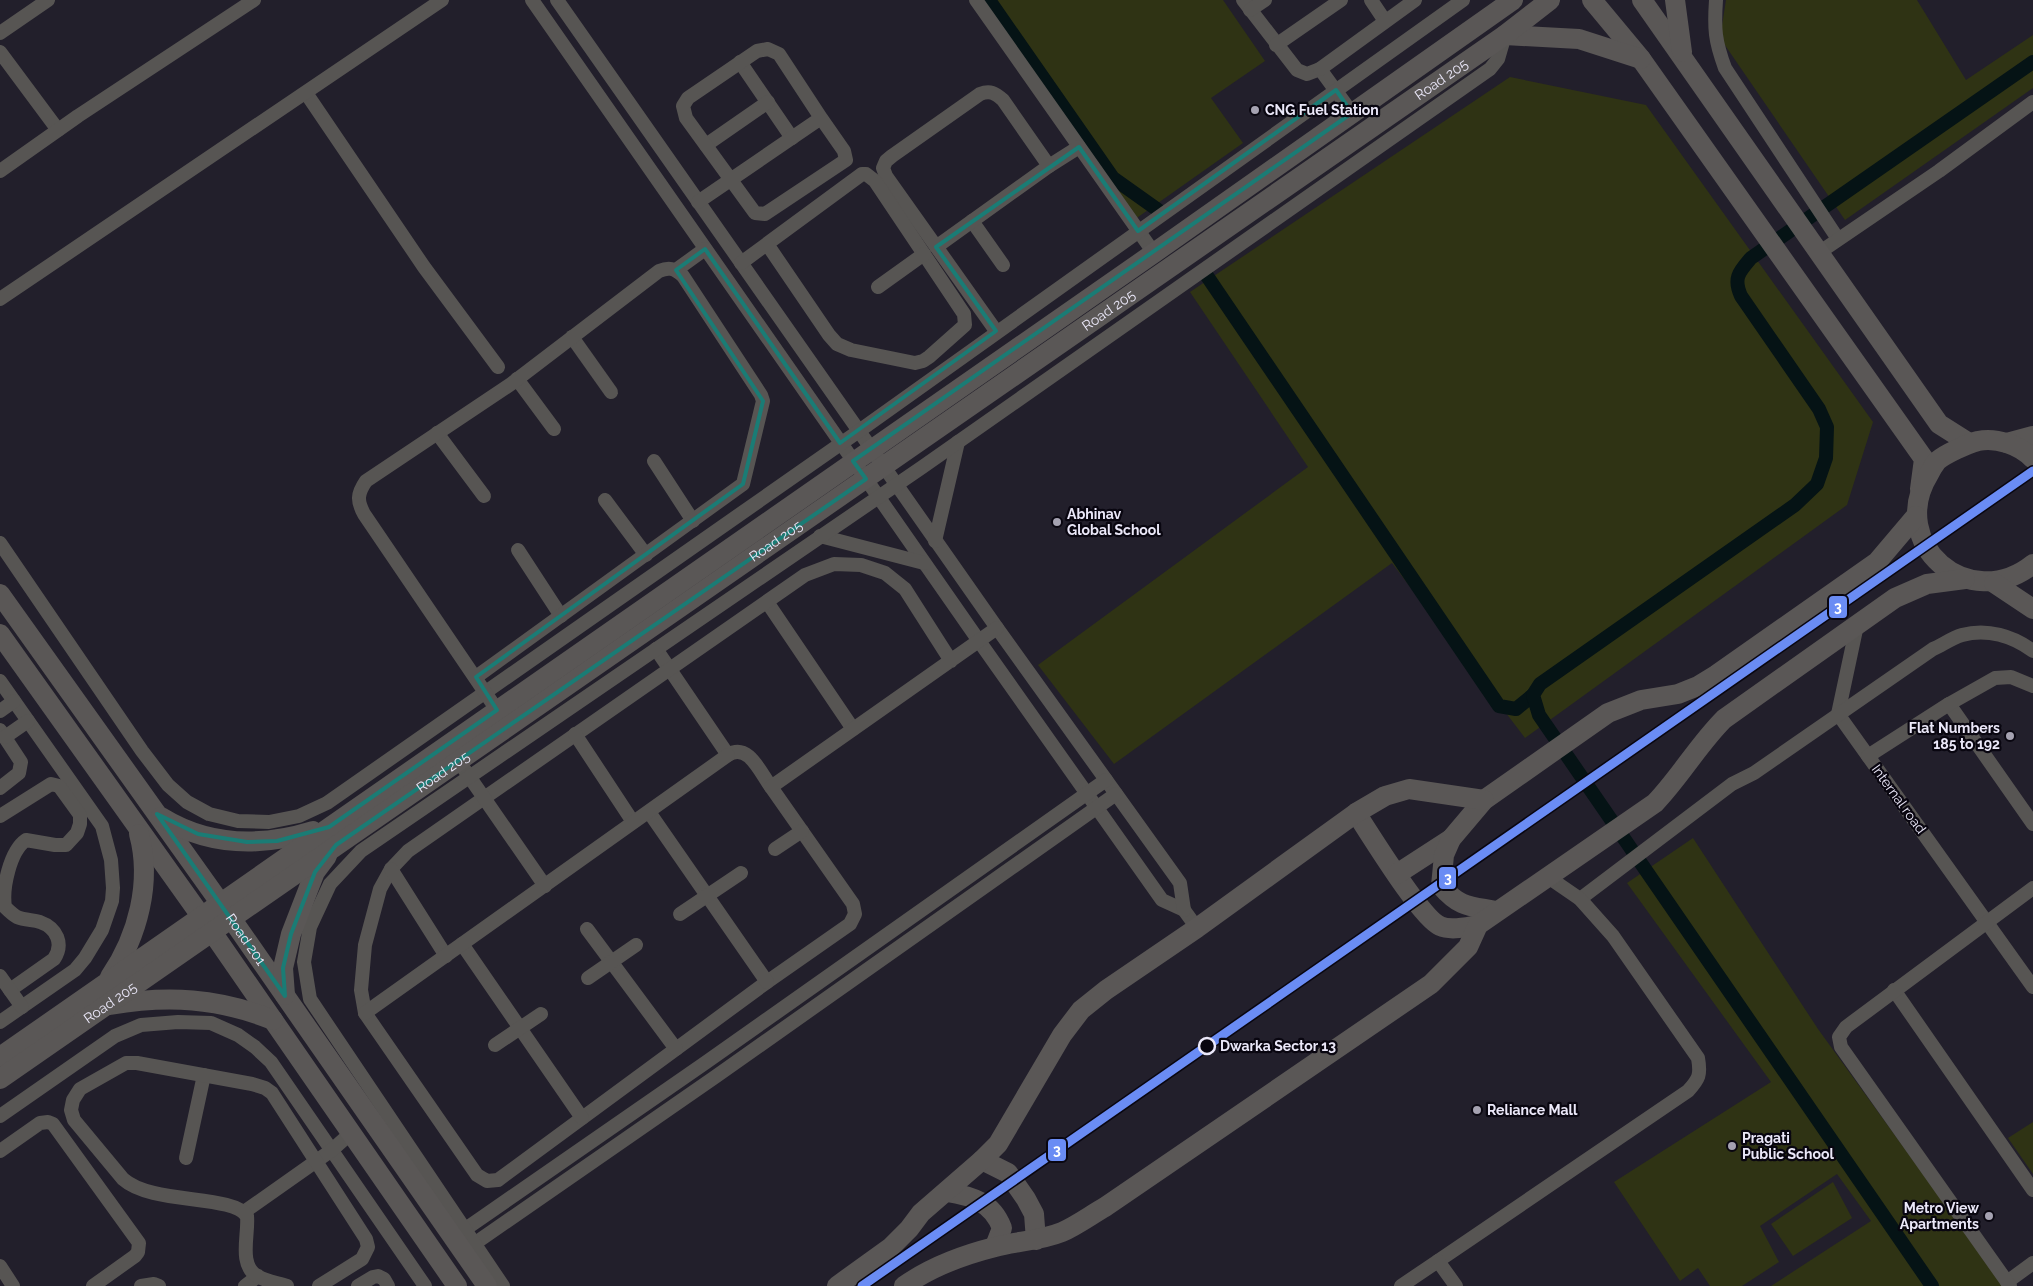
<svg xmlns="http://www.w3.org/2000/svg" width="2033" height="1286" viewBox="0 0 2033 1286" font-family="Raleway,sans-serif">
<rect width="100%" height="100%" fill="#221f2b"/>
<g fill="#2f3314">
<polygon points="977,0 1223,0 1265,61 1211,98 1243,143 1131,222"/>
<polygon points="1726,0 1917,0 1966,80 2033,35 2033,88 1845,220 1720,38"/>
<polygon points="1510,77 1646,105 1873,422 1847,505 1525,738 1392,563 1114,764 1038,665 1308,467 1190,292"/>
<polygon points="1693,838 1818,1029 2004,1286 1771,1286 1871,1221 1837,1174 1760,1226 1779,1262 1742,1286 1710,1286 1698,1268 1680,1281 1614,1182 1771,1082 1627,883"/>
<polygon points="2033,1122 2033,1174 2008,1138"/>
<polygon points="1833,1182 1852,1218 1793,1256 1771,1224"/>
</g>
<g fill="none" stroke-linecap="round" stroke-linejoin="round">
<g stroke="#051315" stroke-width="14">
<polyline points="989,0 1113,178 1158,210"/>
<polyline points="1207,276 1499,706 1516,709 1533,695"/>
<path d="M 1932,1286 L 1539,715 L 1533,695 L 1540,684 L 1795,505 L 1817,484 L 1826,458 L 1827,427 L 1819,409 L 1741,296 C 1733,278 1739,272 1751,258 L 2033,62"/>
</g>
<g stroke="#575553" stroke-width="14">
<polyline points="532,0 979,641 1162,900 1184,910 1197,928"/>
<polyline points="557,0 997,628 1180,883 1184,910"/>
<polyline points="976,0 1154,253"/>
<polyline points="1243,0 1297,70 1307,74 1320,69 1352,113"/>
<polyline points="1371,0 1385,21"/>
<path d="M 1716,0 C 1714,29 1715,41 1725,68 L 1838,239"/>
<polyline points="1250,10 1265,0"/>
<polyline points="0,33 48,0"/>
<polyline points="1276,45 1341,0"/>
<polyline points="0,52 58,130"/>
<polyline points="740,62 792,138"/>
<polyline points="1320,69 1415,0"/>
<polyline points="306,93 424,267 498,367"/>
<polyline points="706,145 768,102"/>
<polyline points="1049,166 1079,147"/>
<polyline points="0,171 78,116 254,0"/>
<path d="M 698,202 C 739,174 780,146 821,118 L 779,54 L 768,49 L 757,51 L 688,98 L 683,106 L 686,118 L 755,213 L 765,214 L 846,160 L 844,151 L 821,118"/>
<polyline points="972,221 1003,265"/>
<path d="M 936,247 L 1049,166 L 1003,100 C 995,93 990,90 980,94 L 892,156 L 886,161 L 883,168 L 886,176 L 996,331"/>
<polyline points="1820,252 1939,171 2033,102"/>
<polyline points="741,263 862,174 866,174 875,181 964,314 965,325 929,357 923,361 915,363 851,350 837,344 829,335 767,244"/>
<polyline points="676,270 705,249"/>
<polyline points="878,287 924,254"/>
<polyline points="0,299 442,0"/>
<polyline points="572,337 611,392"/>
<polyline points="517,379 554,429"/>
<polyline points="437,433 484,496"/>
<polyline points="654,461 693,521"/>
<polyline points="605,500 646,555"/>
<polyline points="820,536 924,563"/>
<polyline points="935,541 958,442"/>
<polyline points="0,543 142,751 168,785 187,802 209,814 238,821 269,822 299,816 327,803 859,431 1463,0"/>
<polyline points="518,550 561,616"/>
<polyline points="767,602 853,729"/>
<polyline points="1857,625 1838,714 2033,987"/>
<path d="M 656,649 L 728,755 C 748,742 760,772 771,787"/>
<polyline points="951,661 905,589 885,573 861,565 834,564 805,575 408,851 391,869 380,889 365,945 361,990 365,1013 477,1175 487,1181 498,1180 767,982 850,924 855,914 853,904 771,787 997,628"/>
<path d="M 476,677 L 743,484 L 763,401 L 761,395 L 683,276 C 674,268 669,267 659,271 L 511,384 L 366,481 C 357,494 357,501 364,514 L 497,710"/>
<polyline points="0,681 102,826 111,860 113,888 112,901 102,930 85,958 75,970 0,1022"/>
<polyline points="1949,704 2033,824"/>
<polyline points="0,711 14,701"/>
<polyline points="0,730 21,762 19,773 0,788"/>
<polyline points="575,734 633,822"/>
<polyline points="5,737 28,721"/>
<polyline points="1868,756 1949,704 1995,678 2011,677 2033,686"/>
<polyline points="464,769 545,886"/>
<polyline points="649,812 767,982"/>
<path d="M 0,816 L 51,784 L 59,786 L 80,815 L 80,824 L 77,833 L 66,845 L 55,845 L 26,840 C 10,851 2,888 5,907 C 9,911 12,914 17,917 C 24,920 33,920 40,922 C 57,928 64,944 54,959 L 10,990"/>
<polyline points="775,849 802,831"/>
<polyline points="391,869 446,956"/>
<path d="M 1580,899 L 1732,784 L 1754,773 L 1933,649 C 1942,645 1952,638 1962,635 C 1987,628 2013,636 2033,651"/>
<polyline points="680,914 741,873"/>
<polyline points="587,929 676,1049"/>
<polyline points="462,944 582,1118"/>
<polyline points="0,976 22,1007"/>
<polyline points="588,978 636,945"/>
<polyline points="1894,990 2033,1190"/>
<polyline points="365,1013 728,755"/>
<polyline points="495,1045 541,1014"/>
<polyline points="0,1116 115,1036 141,1025 178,1022 211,1023 238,1035 255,1047 271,1062 425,1286"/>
<polyline points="0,1151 40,1123 48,1122 53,1124 139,1243 138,1252 135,1256 93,1286"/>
<polyline points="186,1158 204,1075"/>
<polyline points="244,1212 332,1150 351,1133"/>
<polyline points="464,1230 705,1063 1106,780"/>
<polyline points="474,1244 715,1077 1116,794"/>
<path d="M 1438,1261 L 1688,1091 C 1699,1079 1701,1075 1698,1058 L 1613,936 L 1580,899 L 1548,877"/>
<polyline points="0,1266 13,1286"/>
<polyline points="2007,1282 2033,1263"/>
<polyline points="141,1286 154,1284 159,1286"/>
<polyline points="245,1286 258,1276"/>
<path d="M 287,1286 C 278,1283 265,1281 257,1276 C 238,1264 249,1235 247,1216 C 232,1194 152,1205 123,1179 L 74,1120 L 71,1110 L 73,1100 L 80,1089 L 126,1063 L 137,1063 L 252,1084 L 265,1088 L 272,1093 L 366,1239 L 368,1247 L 362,1259 L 319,1286"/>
<polyline points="358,1286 373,1277 378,1276 384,1279 388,1286"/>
<polyline points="503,1286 310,999 304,962 310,927 330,884 361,851 921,468 1490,69 1498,59 1505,35"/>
<polyline points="1401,1286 1438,1261 1456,1286"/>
<polyline points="2010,1286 1841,1047 1839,1037 1846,1027 2033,888"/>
</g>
<g stroke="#5a5756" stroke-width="20">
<polyline points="1592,0 1641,59 1924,459 1920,489"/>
<polyline points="1642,0 1939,424 1969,443"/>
<polyline points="1675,0 1682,52"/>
<polyline points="1505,35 1579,39 1641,59"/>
<polyline points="2007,443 2033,436"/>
<path d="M 2033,459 C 2020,445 1996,437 1978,441 C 1967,444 1945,454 1937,461 C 1934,465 1931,470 1929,474 C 1886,544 1969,615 2033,564"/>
<polyline points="1994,583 2033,609"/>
<path id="s1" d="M 0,594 L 231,918 L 487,1286"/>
<polyline points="0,634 201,916 457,1286"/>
<path d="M 1356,813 C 1370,834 1421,918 1440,926 C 1451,931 1466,927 1478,925"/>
<path d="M 161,817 C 208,846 261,847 313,831"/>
<polyline points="1397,874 1451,839"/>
<path d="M 1496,911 C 1470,906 1460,908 1441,886 L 1444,855 L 1451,839 L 1484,800 L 1608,713 L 1641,700 L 1678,694 L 1698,686 L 1716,675 L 1877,562 L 1916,516"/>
<path d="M 110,977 C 138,936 152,882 139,834"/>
<polyline points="285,995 283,968 291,934 315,872 327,856"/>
<path d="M 110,1005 C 168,995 218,998 273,1020"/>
<polyline points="0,1057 1154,253 1513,0"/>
<path id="s2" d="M 0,1079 L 1505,35 L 1550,0"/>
<polyline points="982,1160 1008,1173 1026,1199 1034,1214 1036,1240"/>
<path d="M 947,1192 C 972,1196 992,1202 1002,1228 L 995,1246"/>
<polyline points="837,1286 891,1247 909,1229 921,1213 982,1160 998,1144 1062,1035 1081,1010 1106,990 1197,928 1356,813 1385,796 1409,789 1484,800"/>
<path d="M 904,1286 C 931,1267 963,1255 995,1247 C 1017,1241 1040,1241 1062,1232 C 1076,1226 1091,1215 1105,1207 L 1431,984 L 1468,947 L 1478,925 L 1655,803 C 1680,777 1698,745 1724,719 L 1895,598 L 1927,584 L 1965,579"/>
</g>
<defs>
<polyline id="metro-1" points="862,1286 2033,471"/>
</defs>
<use href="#metro-1" stroke="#090610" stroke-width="12"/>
<use href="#metro-1" stroke="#6a8cf4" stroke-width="9"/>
</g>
<path fill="none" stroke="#1a7c75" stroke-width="4" stroke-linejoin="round" d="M 1336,90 L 1352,113 L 853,461 L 866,479 L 336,845 L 315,872 L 291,934 L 283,968 L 285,996 L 157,814 L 198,834 L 247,842 L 277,841 L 329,827 L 497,710 L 476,677 L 743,484 L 763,401 L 676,270 L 705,249 L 840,443 L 996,331 L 936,247 L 1079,147 L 1138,231 Z"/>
<g fill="#a5a2b1" stroke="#090610" stroke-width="2">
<circle cx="1255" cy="110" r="5"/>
<circle cx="1057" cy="522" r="5"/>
<circle cx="2010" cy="736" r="5"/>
<circle cx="1477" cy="1110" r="5"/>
<circle cx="1732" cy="1146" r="5"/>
<circle cx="1989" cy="1216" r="5"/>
</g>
<circle fill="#090610" stroke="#ebe8f9" stroke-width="2.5" cx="1207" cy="1046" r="8"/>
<g text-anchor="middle" stroke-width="4.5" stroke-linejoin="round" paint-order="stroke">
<g font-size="14" fill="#ebe8f9" stroke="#090610">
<text dy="5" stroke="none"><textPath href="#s2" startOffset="1754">Road 205</textPath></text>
<text dy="5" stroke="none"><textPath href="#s2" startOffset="1349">Road 205</textPath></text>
<text dy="5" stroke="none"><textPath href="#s2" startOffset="944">Road 205</textPath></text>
<text dy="5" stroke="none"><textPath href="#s2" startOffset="539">Road 205</textPath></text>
<text transform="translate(1899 799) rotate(54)" y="5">Internal road</text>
<text dy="5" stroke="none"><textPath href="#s1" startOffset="424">Road 201</textPath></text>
<text dy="5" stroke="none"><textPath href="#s2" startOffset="134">Road 205</textPath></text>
</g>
<g font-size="14" font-weight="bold" fill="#ebe8f9" stroke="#090610" text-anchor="start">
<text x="1265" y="115">CNG Fuel Station</text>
<text x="1067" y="519">Abhinav<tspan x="1067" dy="16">Global School</tspan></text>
<text x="2000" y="733" text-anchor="end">Flat Numbers<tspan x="2000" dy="16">185 to 192</tspan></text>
<text x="1487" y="1115">Reliance Mall</text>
<text x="1742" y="1143">Pragati<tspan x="1742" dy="16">Public School</tspan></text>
<text x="1979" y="1213" text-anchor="end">Metro View<tspan x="1979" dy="16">Apartments</tspan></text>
</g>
<g font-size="14" font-weight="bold" fill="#ebe8f9" stroke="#090610" text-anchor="start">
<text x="1220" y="1051">Dwarka Sector 13</text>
</g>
</g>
<g stroke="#090610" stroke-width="2">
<rect x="1828" y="595" width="20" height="24" rx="5" fill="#6a8cf4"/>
<rect x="1438" y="866" width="19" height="24" rx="5" fill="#6a8cf4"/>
<rect x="1047" y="1138" width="20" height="24" rx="5" fill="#6a8cf4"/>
</g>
<g font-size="14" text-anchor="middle" font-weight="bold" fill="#fff">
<text x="1838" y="612">3</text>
<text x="1448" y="883">3</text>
<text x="1057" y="1155">3</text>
</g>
</svg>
